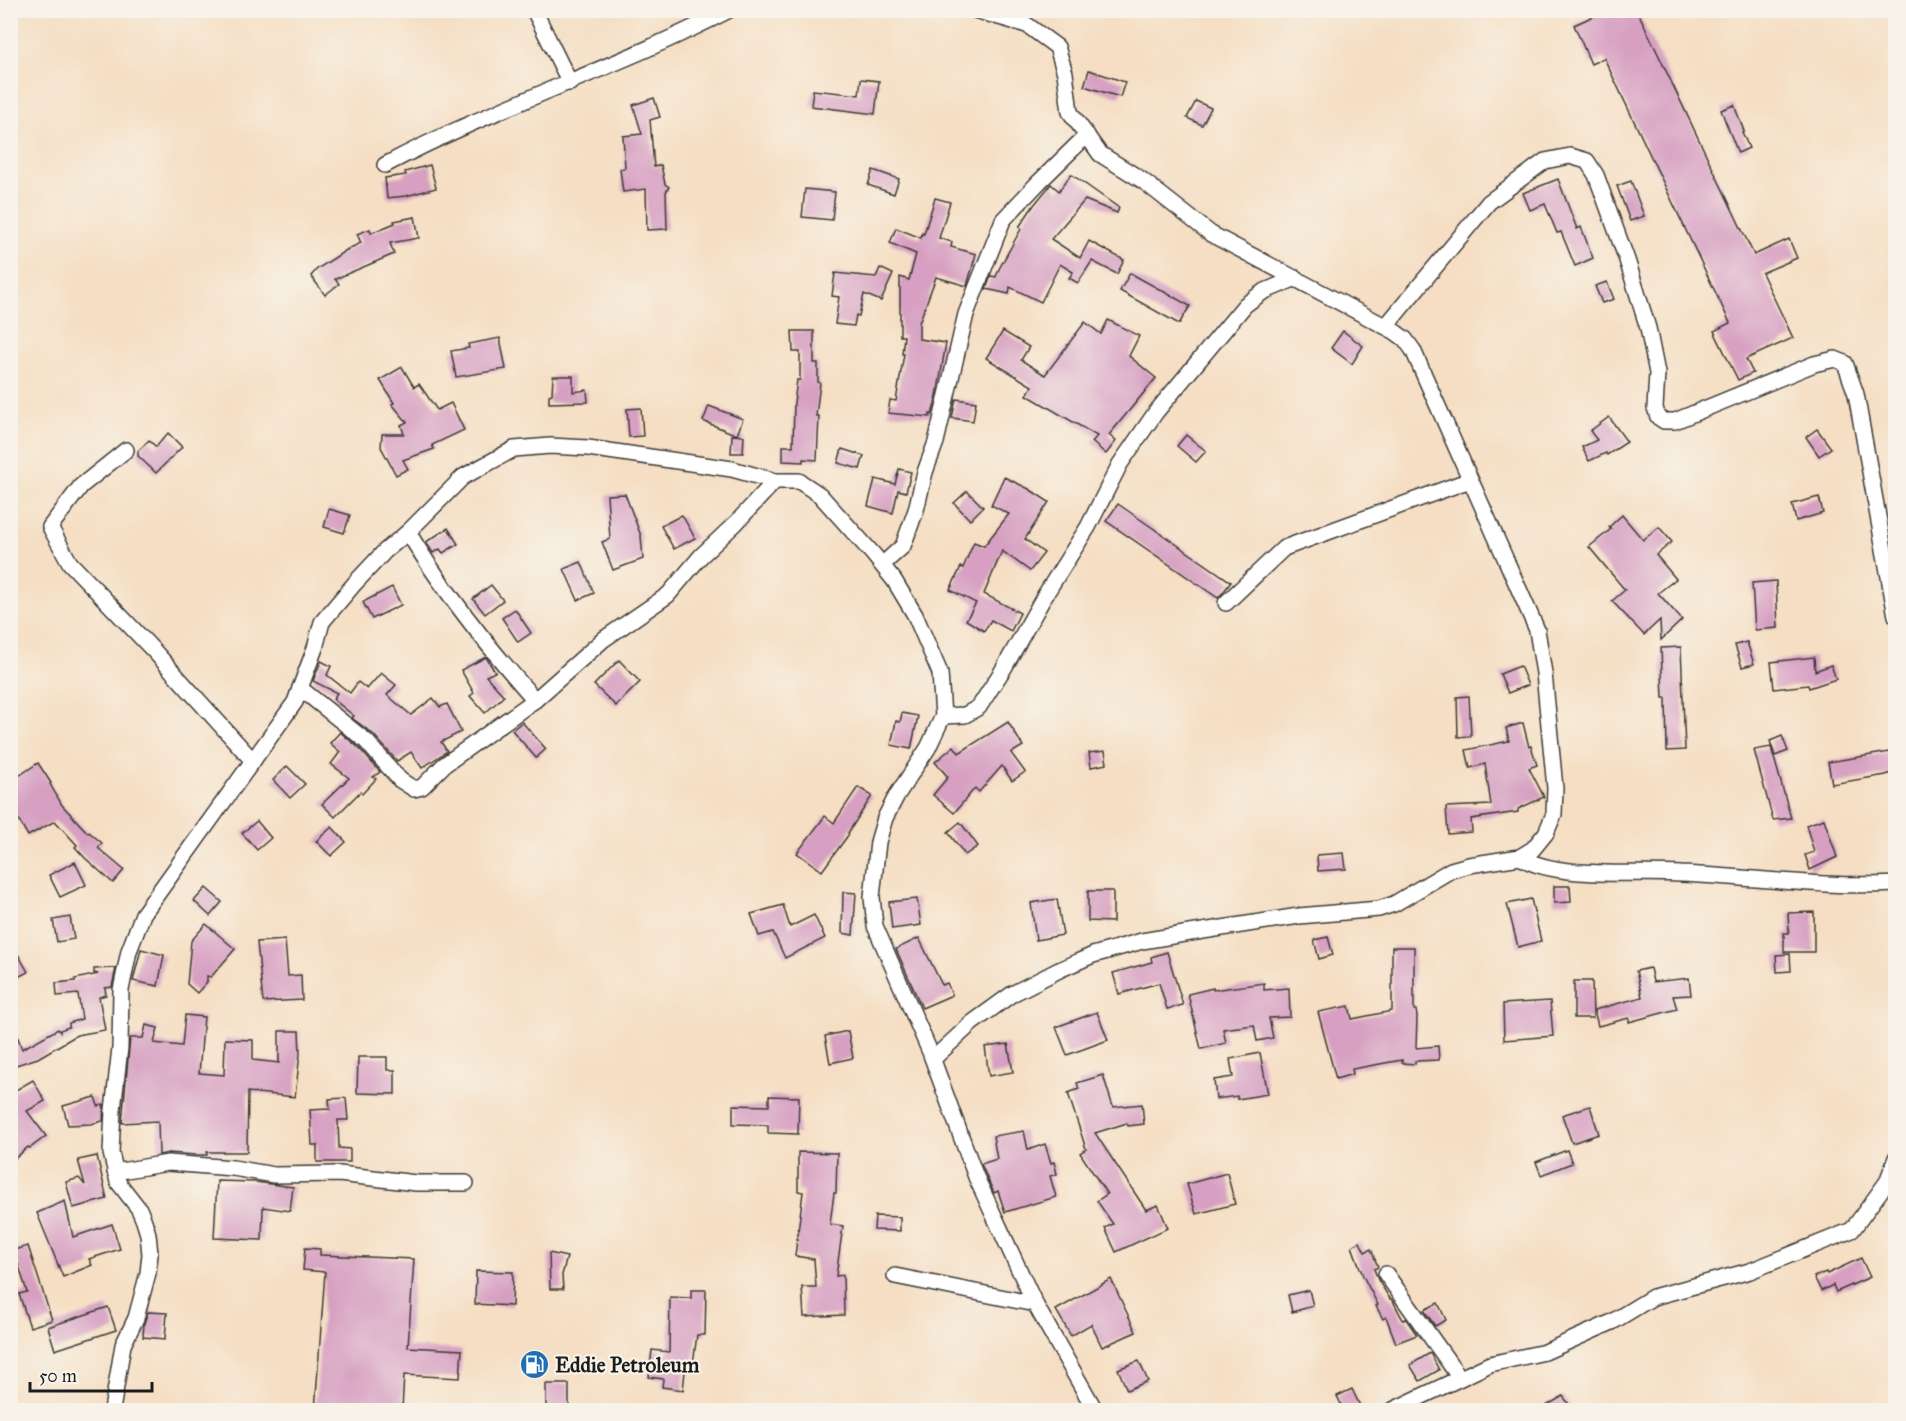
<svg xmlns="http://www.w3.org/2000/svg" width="1906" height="1421" viewBox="0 0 1906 1421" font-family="'IM FELL Great Primer',serif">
<rect width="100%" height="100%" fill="#f7f3e8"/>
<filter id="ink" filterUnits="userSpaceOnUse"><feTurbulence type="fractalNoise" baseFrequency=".0167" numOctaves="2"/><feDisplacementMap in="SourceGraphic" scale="12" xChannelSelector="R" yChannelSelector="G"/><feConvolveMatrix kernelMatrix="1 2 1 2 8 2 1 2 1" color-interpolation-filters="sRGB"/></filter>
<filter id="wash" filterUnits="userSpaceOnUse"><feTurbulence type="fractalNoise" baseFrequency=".008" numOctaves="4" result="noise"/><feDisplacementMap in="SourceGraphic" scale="24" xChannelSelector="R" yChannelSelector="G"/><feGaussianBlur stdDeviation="1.35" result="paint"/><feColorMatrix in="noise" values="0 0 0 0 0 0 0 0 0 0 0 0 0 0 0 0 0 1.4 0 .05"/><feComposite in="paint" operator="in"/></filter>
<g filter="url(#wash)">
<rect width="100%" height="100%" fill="#f5dec3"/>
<g id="blocks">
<g fill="#d7a0c2">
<polygon points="1607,10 1637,10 1754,255 1789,239 1797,258 1762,273 1793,338 1746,359 1753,373 1738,380 1714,331 1730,323 1604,58 1591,64 1574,25"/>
<polygon points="1089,70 1125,82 1120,97 1084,86"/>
<polygon points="861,79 879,81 875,114 811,106 813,90 859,95"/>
<polygon points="654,98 660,117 650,120 654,167 661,165 665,184 669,187 666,192 667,229 647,230 646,189 623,192 620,169 625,168 623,136 642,134 633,105"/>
<polygon points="1196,101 1211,108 1202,125 1187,118"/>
<polygon points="1734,105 1744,131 1742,132 1749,148 1738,153 1721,110"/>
<polygon points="430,165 436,188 406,196 387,198 385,178 406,175 405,172"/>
<polygon points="873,170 899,179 894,194 868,185"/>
<polygon points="1071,174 1119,208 1117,213 1085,200 1051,239 1080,258 1089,241 1124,260 1117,274 1092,261 1078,283 1069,278 1073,272 1060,264 1041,302 1010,287 1009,294 986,289 991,276 996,277 999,269 1021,229 1019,227 1034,205 1051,184 1059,191"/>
<polygon points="1558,179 1577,229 1581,227 1593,258 1575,266 1561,232 1557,233 1545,204 1530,210 1523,193"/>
<polygon points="1631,181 1644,216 1630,221 1617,186"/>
<polygon points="805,189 835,192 832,220 802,217"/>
<polygon points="935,198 950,202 939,238 952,242 951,247 976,254 967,286 936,277 919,323 919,339 946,343 937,396 932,415 930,414 930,417 888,413 890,400 896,401 904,354 902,354 904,336 900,336 900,277 909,280 916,254 890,243 896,228 921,238 922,233 924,234"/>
<polygon points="415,217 419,238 390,243 394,254 335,279 339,284 325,295 311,276 317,269 348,249 361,243 357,234 370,229 371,233 395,223 394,221"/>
<polygon points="880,268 893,274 881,301 864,294 859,316 856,315 854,326 835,324 839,297 832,296 835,273 876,277"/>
<polygon points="1130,273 1190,306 1179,324 1120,291"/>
<polygon points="1607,282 1614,299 1602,303 1595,286"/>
<polygon points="1108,320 1139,336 1129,356 1156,378 1109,435 1116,441 1106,454 1092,442 1097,436 1027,395 1032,386 986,358 1003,331 1029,347 1021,360 1045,375 1085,322 1101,334"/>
<polygon points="792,331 814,331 814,363 818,363 818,382 820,383 816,416 819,416 817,460 803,459 803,462 783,461 783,446 793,446 794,403 797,380 800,380 800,352 793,352"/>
<polygon points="1343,331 1363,346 1352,364 1331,348"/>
<polygon points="500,338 506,369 456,377 451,351 469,348 468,344"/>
<polygon points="402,367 414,387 419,384 437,410 451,403 464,430 432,445 434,449 403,460 408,469 396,475 381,447 382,434 404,434 401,425 407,422 392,404 394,403 380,380"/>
<polygon points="553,376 573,376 573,392 587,390 588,402 549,403 549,395 552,394"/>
<polygon points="956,399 976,402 973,421 952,418"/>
<polygon points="709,406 743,419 737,435 703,421"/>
<polygon points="641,408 643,436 629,437 627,409"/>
<polygon points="1609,417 1627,442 1607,455 1606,453 1589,461 1582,447 1597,440 1590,431"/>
<polygon points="1817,429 1831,448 1819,456 1806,437"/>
<polygon points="168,433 182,447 156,473 138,456 138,451 149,440 156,447"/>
<polygon points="732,435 744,436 743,453 731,453"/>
<polygon points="1186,435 1206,451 1196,462 1177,446"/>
<polygon points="842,449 864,456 860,469 838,463"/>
<polygon points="899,469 911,472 906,492 898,490 893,513 868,506 875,479 895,484"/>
<polygon points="1004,477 1029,489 1049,502 1025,539 1044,553 1030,571 1002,551 984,594 1020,613 1011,631 991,620 984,631 966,620 976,603 950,590 961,567 963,568 974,542 984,546 1009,514 991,505"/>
<polygon points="967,491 983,507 970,520 954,503"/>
<polygon points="625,494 641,536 643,559 613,570 602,542 610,539 607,495"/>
<polygon points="1819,497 1823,513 1796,521 1792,504"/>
<polygon points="1118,504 1231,582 1224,591 1218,598 1106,521"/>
<polygon points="329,509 350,515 344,533 324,527"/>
<polygon points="682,515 695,538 674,549 661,526"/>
<polygon points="1622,515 1643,540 1659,527 1672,542 1656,555 1676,579 1658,593 1682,620 1661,640 1660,620 1644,635 1612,601 1625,590 1589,547 1611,529 1609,527"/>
<polygon points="448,528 458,544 443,553 440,549 433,553 426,542"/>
<polygon points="581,562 594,593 578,600 564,569"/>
<polygon points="1776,581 1778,628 1755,630 1752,583"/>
<polygon points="491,585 503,600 485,614 473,599"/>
<polygon points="392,587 401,605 372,619 363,602"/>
<polygon points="515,609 531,633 518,642 502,618"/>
<polygon points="1747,642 1754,664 1742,667 1735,645"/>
<polygon points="1681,647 1685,750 1667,751 1666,698 1663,698 1661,648"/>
<polygon points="486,657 495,672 486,676 504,696 485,713 470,696 474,693 461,670"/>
<polygon points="1814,657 1815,671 1831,665 1836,679 1809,688 1808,685 1774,689 1771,662"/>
<polygon points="619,660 640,682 616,706 594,685"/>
<polygon points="321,661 331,666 327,675 350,693 358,682 367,689 381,673 396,685 387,695 411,715 433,698 440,707 447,704 461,732 441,742 447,751 422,768 411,752 397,761 373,734 352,718 354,716 333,699 337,693 313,681"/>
<polygon points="1520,666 1528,685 1508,693 1500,674"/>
<polygon points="1469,696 1471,736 1458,737 1457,697"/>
<polygon points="902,713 918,716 911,749 891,745 896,721 900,722"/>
<polygon points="522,722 546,749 536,758 512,730"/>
<polygon points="1008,722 1023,746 1011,753 1025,772 1012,781 1002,766 979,792 975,788 954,813 933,795 948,777 935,762 954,746 959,753"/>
<polygon points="1523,723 1529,747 1531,746 1537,765 1529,768 1544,797 1518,809 1518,812 1471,819 1472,832 1448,834 1446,807 1491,805 1485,764 1470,768 1466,750 1509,741 1506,728"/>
<polygon points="340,732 359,748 380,772 373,777 376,779 362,794 360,792 335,817 322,804 349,778 331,764 340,752 330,743"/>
<polygon points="1782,736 1788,751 1775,756 1770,741"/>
<polygon points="1771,747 1791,818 1773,820 1754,750"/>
<polygon points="1105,751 1107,764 1091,767 1089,753"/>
<polygon points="1896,751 1896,771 1886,775 1832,784 1828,762"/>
<polygon points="38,763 51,783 50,784 62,805 88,833 89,832 102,843 98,848 124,870 113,883 85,858 75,847 77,845 55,821 28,836 10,805 10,782"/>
<polygon points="287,766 305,784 290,798 273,780"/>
<polygon points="858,787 872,796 848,833 849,834 822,871 797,853 825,816 834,823"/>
<polygon points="1824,819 1837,857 1810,870 1805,855 1814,852 1806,825"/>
<polygon points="257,821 271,838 257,850 242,833"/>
<polygon points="960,822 978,846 965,855 948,832"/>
<polygon points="332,827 346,842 331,856 316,841"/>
<polygon points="1344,853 1346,869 1318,871 1317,855"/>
<polygon points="75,862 86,885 60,897 49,875"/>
<polygon points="1554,886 1570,886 1571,902 1554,903"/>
<polygon points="206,888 222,902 210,916 194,901"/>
<polygon points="1088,891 1113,891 1113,922 1088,921"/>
<polygon points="843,892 856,893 853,935 842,933"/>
<polygon points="917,899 921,925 892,929 889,902"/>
<polygon points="1057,899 1063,935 1036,940 1031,903"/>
<polygon points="1531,899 1541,941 1518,947 1507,904"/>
<polygon points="783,905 790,927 814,915 825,938 785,958 773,932 759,936 751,914"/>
<polygon points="1814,912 1814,952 1784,952 1784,933 1789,933 1788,913"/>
<polygon points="70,917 74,939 57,942 53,920"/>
<polygon points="206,924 235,949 211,977 207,976 207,982 197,993 187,984 191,941"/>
<polygon points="1328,937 1333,955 1319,959 1314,940"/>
<polygon points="919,938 942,985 947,983 952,995 922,1008 896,949"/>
<polygon points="10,940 28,972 10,981"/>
<polygon points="285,940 288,976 301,975 302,1000 263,1002 257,942"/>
<polygon points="1392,947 1414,947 1414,1010 1416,1010 1417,1017 1416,1048 1438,1046 1439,1060 1415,1061 1415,1064 1402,1063 1402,1060 1352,1069 1353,1074 1336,1079 1318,1012 1349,1006 1352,1019 1392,1011"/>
<polygon points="141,949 164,955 158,986 133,981"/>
<polygon points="1167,952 1183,1005 1167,1009 1159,983 1119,994 1113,973 1152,962 1151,957"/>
<polygon points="1790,954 1791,971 1777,972 1776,955"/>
<polygon points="116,968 112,987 105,988 106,995 99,997 105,1030 77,1035 38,1058 10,1067 10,1021 12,1021 22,1049 58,1029 60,1032 60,1030 69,1027 69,1023 82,1019 78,994 57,996 56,983 75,981 75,979 98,974 94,973 94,969"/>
<polygon points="1650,968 1653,982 1689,978 1691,995 1673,996 1677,1009 1629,1022 1629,1018 1598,1026 1594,1010 1642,997 1636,971"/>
<polygon points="1574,981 1592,981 1593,1018 1574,1018"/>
<polygon points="1264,983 1264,990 1289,988 1290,1017 1269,1018 1273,1038 1257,1041 1254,1025 1223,1029 1226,1043 1201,1049 1188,994 1213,988 1213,990"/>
<polygon points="1550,1001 1553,1036 1504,1040 1503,1004"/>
<polygon points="1097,1012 1108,1040 1067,1055 1056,1027"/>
<polygon points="185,1015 204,1017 199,1073 224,1075 225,1039 253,1040 253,1060 279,1063 279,1031 299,1031 300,1054 295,1097 248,1092 247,1152 207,1152 207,1155 196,1155 169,1153 159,1155 158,1121 122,1123 130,1038 143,1038 146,1025 158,1028 154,1043 182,1046"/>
<polygon points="848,1031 853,1058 830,1063 825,1036"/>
<polygon points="1008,1044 1013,1072 989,1076 985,1047"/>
<polygon points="1260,1053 1268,1094 1237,1099 1237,1096 1216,1099 1214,1080 1233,1077 1230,1059"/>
<polygon points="358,1057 387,1057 387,1070 395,1070 395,1094 357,1093"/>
<polygon points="1103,1075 1113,1107 1142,1104 1144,1124 1128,1126 1127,1123 1095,1133 1146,1210 1158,1205 1168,1228 1116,1252 1105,1228 1113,1224 1097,1201 1107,1194 1080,1153 1086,1149 1068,1093 1079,1089 1077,1083"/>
<polygon points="33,1080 45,1101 27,1111 46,1136 30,1148 28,1147 10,1163 10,1096 15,1093 14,1091"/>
<polygon points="769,1096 799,1097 798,1134 768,1133 768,1125 733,1124 733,1105 769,1106"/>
<polygon points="95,1097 98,1106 104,1105 103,1121 91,1124 68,1125 63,1106"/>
<polygon points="346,1098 348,1120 338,1120 339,1148 350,1149 350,1162 317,1162 317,1145 312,1145 310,1110 330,1109 329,1099"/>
<polygon points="1590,1106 1599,1134 1572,1143 1562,1115"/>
<polygon points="1024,1131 1028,1150 1045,1144 1051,1163 1054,1162 1057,1174 1050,1176 1056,1197 1005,1212 998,1191 994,1193 981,1164 997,1159 993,1136"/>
<polygon points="1567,1150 1572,1163 1541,1175 1536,1162"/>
<polygon points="798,1152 837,1153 836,1193 834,1193 830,1224 843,1226 836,1276 843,1275 844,1315 804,1317 802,1287 816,1287 814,1259 795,1256 803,1192 798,1191"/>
<polygon points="97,1156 107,1199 73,1208 66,1182 79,1178 85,1185 78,1160"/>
<polygon points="1227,1173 1235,1204 1196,1214 1187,1184"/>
<polygon points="217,1181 255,1182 293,1187 290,1211 263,1207 262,1240 214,1238"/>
<polygon points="65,1201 73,1237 112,1224 120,1249 89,1259 92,1265 63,1277 37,1213"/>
<polygon points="875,1216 900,1217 900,1231 874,1230"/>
<polygon points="1360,1242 1365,1252 1371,1249 1378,1267 1374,1269 1378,1280 1390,1299 1391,1299 1393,1301 1403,1320 1406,1319 1417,1335 1396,1343 1386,1317 1383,1319 1376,1306 1378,1305 1363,1276 1352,1246"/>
<polygon points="28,1246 52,1320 30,1327 19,1294 27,1292 14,1250"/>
<polygon points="305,1248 320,1249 320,1255 414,1259 408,1347 462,1350 460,1378 404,1375 402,1410 315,1410 325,1272 303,1270"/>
<polygon points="549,1253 567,1257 562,1275 563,1289 550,1289"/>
<polygon points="1861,1258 1870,1277 1836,1292 1833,1285 1821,1291 1814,1277 1826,1272 1827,1274"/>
<polygon points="476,1271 513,1272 512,1306 475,1304"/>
<polygon points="1111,1279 1136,1332 1102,1347 1091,1324 1071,1336 1056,1310"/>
<polygon points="691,1290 706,1290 705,1335 697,1335 693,1364 686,1363 683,1390 662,1387 663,1379 649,1377 652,1350 669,1352 670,1297 691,1298"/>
<polygon points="1309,1290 1313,1306 1292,1312 1288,1295"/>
<polygon points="1438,1303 1446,1320 1435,1326 1424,1310"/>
<polygon points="108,1307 116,1330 55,1350 48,1327"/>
<polygon points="148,1312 167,1313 165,1339 143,1337 144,1323"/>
<polygon points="1430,1353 1439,1370 1420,1381 1410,1365"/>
<polygon points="1139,1361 1148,1381 1127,1390 1118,1369"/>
<polygon points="546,1384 569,1384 569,1408 546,1407"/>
<polygon points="1352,1389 1362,1410 1344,1410 1337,1396"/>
<polygon points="1563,1396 1573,1410 1539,1410"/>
</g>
</g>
</g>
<g filter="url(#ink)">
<use href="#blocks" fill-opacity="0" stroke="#3d3935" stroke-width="1.5"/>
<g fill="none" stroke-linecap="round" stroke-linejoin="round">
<defs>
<g id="minor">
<polyline points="534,10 570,83"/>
<path d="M 385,165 C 496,106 617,68 729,10"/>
<polyline points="1386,326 1489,202 1545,161 1570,156 1587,161 1596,175 1627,260 1648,328 1657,373 1655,408 1658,417 1664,421 1675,421 1814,364 1835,359 1845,363 1856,394 1896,616"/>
<polyline points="126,450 81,486 50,527 70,563 155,652 253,761"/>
<path d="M 408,532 C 444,592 489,648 535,700"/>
<polyline points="882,565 903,546 916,510 925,472 936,442 966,314 1003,220 1039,182 1087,135"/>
<polyline points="1226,603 1284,548 1470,480"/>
<polyline points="300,688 366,741 400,780 414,789 422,787 444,765 535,700 604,639 668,595 701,556 736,523 775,481"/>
<polyline points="943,716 965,715 979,707 1004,668 1045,595 1088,527 1120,464 1156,412 1245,305 1263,292 1296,278"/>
<path d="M 1520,857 C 1558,880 1636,871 1681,874 C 1754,877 1822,888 1896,884"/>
<polyline points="933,1059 972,1023 1012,994 1059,970 1093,955 1142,941 1190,933 1299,916 1379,909 1394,904 1451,870 1469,865 1520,857 1533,849 1546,833 1554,814 1555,788 1544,673 1537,630 1413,350 1405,339 1394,331 1211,234 1142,180 1100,154 1070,112 1065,73 1057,47 1027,25 975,10"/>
<polyline points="115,1172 168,1163 233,1168 274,1175 339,1174 416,1183 466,1183"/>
<polyline points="1386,1274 1460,1378"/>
<polyline points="895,1276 1035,1304"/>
<polyline points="112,1410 123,1345 136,1318 148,1273 150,1254 148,1234 144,1221 139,1209 118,1182 111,1153 113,1110 120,1048 121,990 129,951 143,914 295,702 315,648 322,622 355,583 385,551 408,532 463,477 514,449 550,446 588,448 732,469 775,481 799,481 820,495 873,554 894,580 915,615 940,673 943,716 928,748 897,795 885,818 878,842 872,897 875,926 930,1052 976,1177 1035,1304 1095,1410"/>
<polyline points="1393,1410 1490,1364 1545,1352 1612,1322 1653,1297 1750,1271 1852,1230 1887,1182 1896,1158"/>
</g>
</defs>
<use href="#minor" stroke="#3d3935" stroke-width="18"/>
<use href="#minor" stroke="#fff" stroke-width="15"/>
</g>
</g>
<defs>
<symbol id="fuel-disc" viewBox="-11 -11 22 22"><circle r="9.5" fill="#1f6fb2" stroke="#f7f3e8"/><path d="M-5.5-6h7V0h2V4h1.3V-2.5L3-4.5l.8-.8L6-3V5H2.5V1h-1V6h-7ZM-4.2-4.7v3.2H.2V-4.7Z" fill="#fff"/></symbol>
</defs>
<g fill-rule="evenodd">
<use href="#fuel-disc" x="518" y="1348" width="33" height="33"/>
</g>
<g text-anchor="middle" stroke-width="4.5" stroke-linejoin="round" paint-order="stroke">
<g font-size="21" font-weight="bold" fill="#1c1c1c" stroke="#f7f3e8" text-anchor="start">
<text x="555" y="1372">Eddie Petroleum</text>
</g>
</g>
<rect width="1906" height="1421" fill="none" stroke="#f7f3e8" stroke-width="36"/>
<path d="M30 1382v9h122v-9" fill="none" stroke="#1c1c1c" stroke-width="3"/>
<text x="39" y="1382" font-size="18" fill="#1c1c1c" stroke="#f7f3e8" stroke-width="4.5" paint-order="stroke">50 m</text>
</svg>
